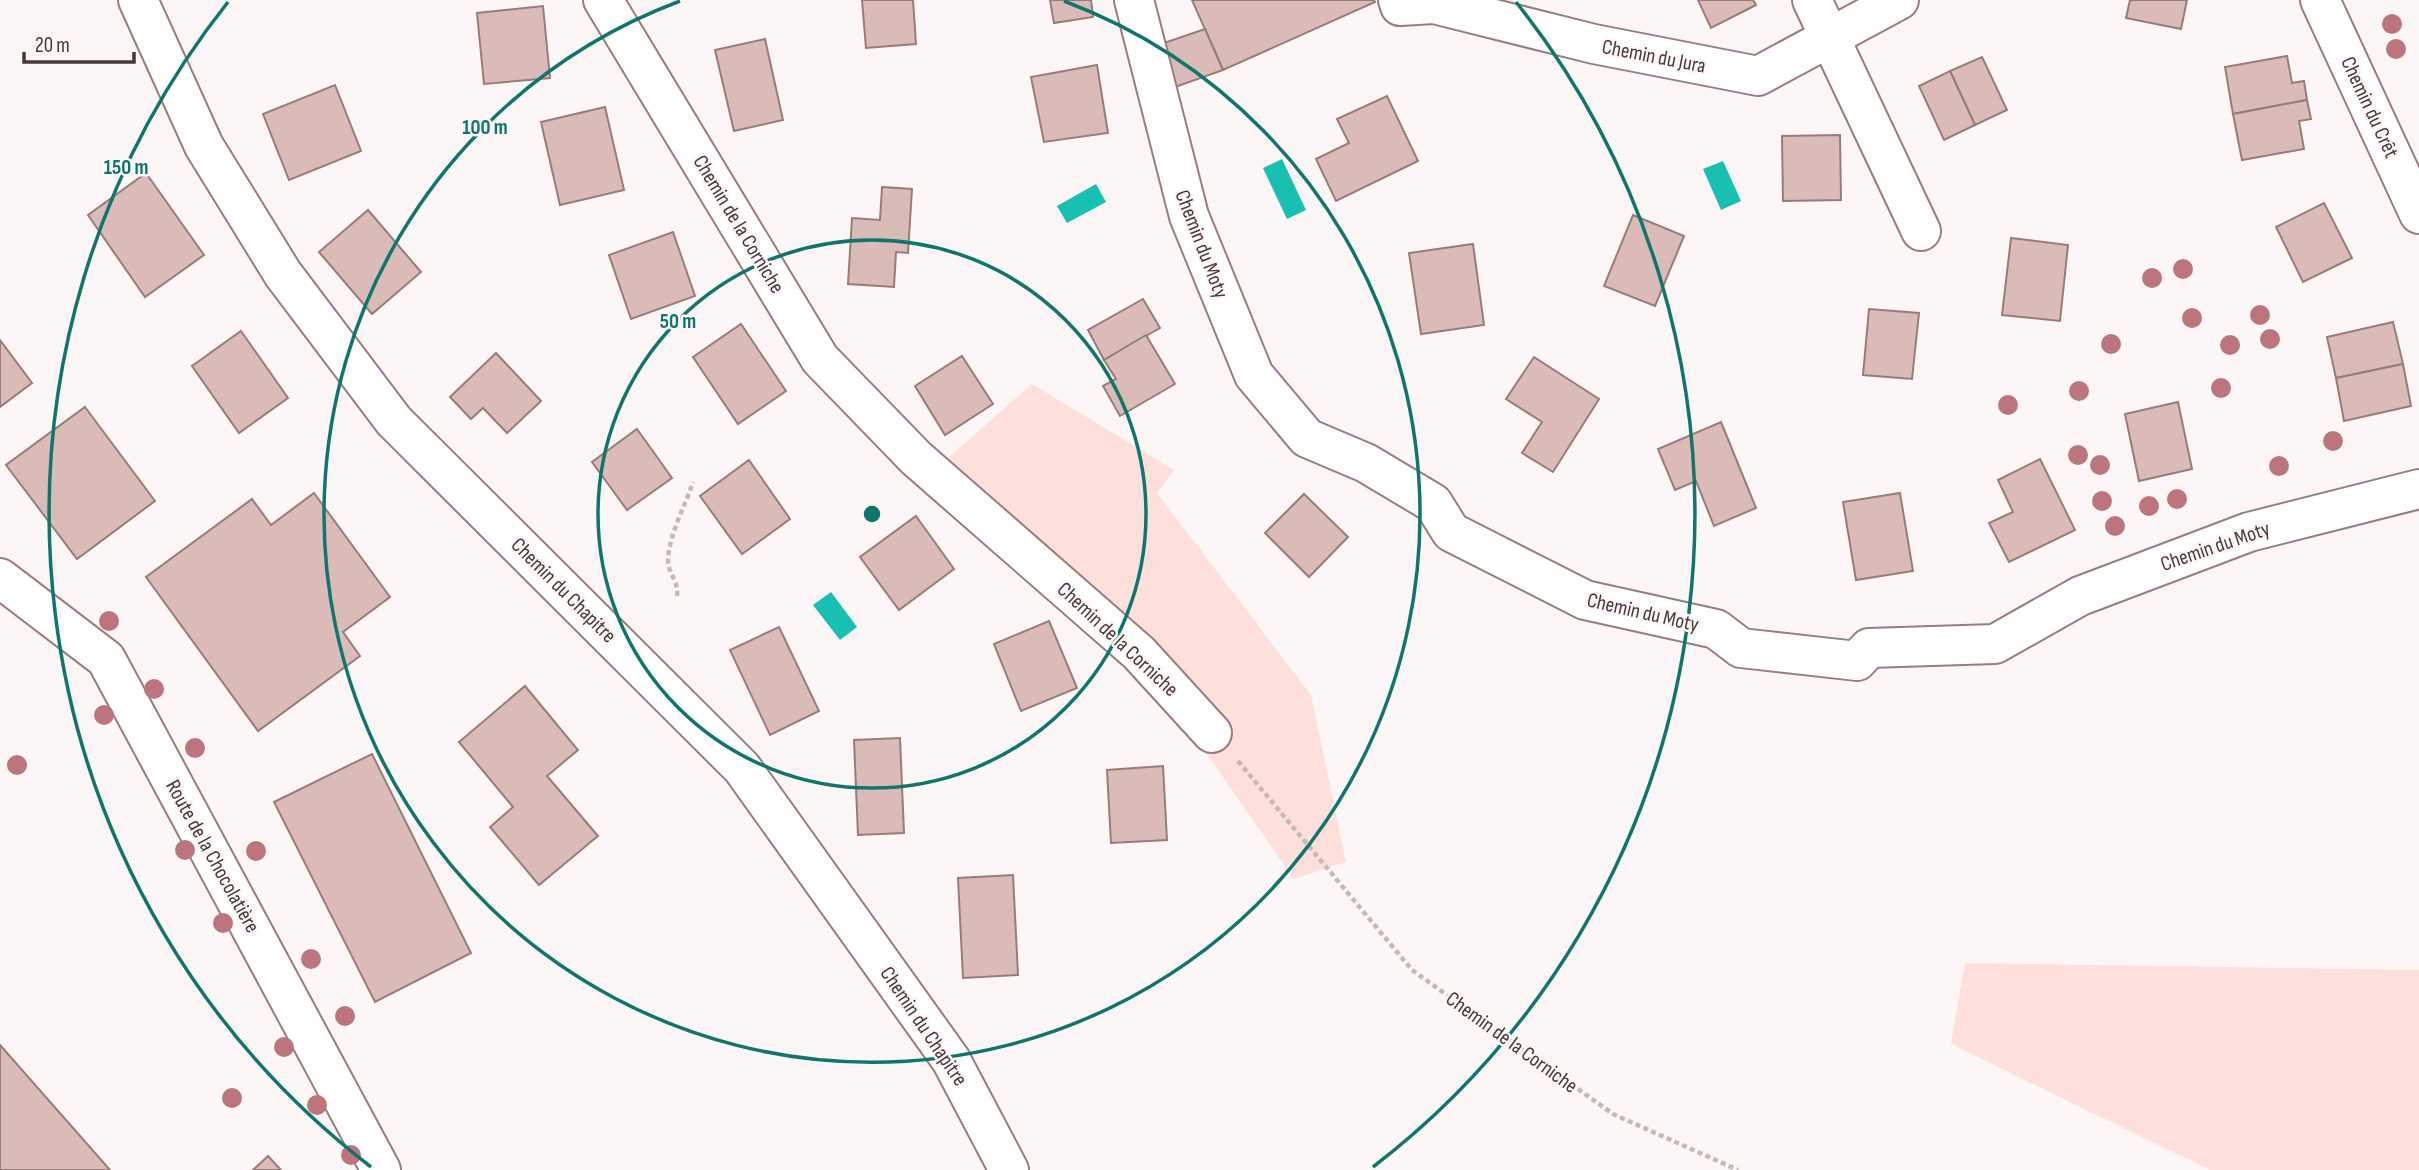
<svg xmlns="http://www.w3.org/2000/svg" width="2419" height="1170" viewBox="0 0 2419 1170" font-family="'Sofia Sans Condensed',sans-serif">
<rect width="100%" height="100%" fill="#fdf6f6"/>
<g fill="#fddfdc">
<polygon points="1032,384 1174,470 1157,493 1311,695 1346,862 1294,879 1170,701 939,466"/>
<polygon points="1965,963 2419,970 2419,1170 2210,1170 1951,1044"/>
</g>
<g fill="#17c0b0">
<polygon points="1282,159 1306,210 1287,219 1263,168"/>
<polygon points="1723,161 1741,201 1721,210 1703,169"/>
<polygon points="1096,184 1106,202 1067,223 1057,206"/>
<polygon points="831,592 857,627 840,640 813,605"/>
</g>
<g fill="#dbbbb8" stroke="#997c79" stroke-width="2">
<polygon points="862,0 913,0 916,44 866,48"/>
<polygon points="1050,0 1091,0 1093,17 1054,23"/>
<polygon points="1192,0 1374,0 1375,2 1223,70"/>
<polygon points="1698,0 1753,0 1756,5 1711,28"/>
<polygon points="2130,0 2187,0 2181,29 2126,18"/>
<polygon points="543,6 550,78 484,84 477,13"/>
<polygon points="1205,29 1223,70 1164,91 1149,48"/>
<polygon points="765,39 783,120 734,131 715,50"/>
<polygon points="2287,56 2292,83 2304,81 2307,100 2233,114 2225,67"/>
<polygon points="1982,57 2007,110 1975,125 1950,71"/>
<polygon points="1097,65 1108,133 1044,142 1031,77"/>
<polygon points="1950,71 1975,125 1944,140 1919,86"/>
<polygon points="335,85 361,151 289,180 263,114"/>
<polygon points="1387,96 1418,161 1336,201 1316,159 1349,143 1337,119"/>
<polygon points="2307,100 2311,119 2299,121 2304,149 2242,160 2233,114"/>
<polygon points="605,107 624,190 560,205 541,122"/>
<polygon points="1840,135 1841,200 1783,201 1782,136"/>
<polygon points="146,173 204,255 145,297 88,215"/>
<polygon points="882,187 912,189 908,253 896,252 894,287 848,284 852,218 880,220"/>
<polygon points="2324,203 2352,258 2303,282 2276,227"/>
<polygon points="368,210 421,272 372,314 319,252"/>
<polygon points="1633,215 1684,236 1655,306 1604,286"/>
<polygon points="673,232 695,296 631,319 609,255"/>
<polygon points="2011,238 2068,245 2060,321 2002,315"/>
<polygon points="1473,244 1484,325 1421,334 1409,253"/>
<polygon points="1143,299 1160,328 1104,360 1088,330"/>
<polygon points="1869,309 1919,313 1912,379 1863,375"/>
<polygon points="2393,322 2403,364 2336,378 2327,337"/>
<polygon points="741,324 786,391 738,424 693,357"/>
<polygon points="241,331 288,398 239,433 192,366"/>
<polygon points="1146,335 1175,384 1120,416 1103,386 1116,379 1104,360"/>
<polygon points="0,340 32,383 0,407"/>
<polygon points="496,353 541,401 507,433 483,408 471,419 450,397"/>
<polygon points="962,356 993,404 945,435 915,386"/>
<polygon points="1534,357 1599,399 1553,472 1522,453 1542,422 1506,399"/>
<polygon points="2403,364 2411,406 2344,421 2336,378"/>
<polygon points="2178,402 2192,469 2139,481 2125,414"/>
<polygon points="85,407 155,501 77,559 6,465"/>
<polygon points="1721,422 1756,508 1714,526 1696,481 1675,490 1658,449"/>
<polygon points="637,429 672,478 627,510 592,462"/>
<polygon points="2040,459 2075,530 2009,562 1989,523 2013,512 1998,480"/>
<polygon points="749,460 790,519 742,554 700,496"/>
<polygon points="314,493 390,597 343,632 360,656 258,731 146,577 252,499 271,525"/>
<polygon points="1900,493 1913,571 1856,580 1843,502"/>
<polygon points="1304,494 1348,537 1309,577 1265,533"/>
<polygon points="916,516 954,569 899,610 860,557"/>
<polygon points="1049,621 1077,688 1021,711 994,644"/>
<polygon points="779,627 819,711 770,735 730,650"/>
<polygon points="525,686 578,750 547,776 598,836 539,885 490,827 513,807 459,742"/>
<polygon points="900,738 904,833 858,835 854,740"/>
<polygon points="372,754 471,953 375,1002 274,802"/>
<polygon points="1163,766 1167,840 1111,843 1107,770"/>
<polygon points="1013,875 1018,975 963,978 958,878"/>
<polygon points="0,1045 110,1170 0,1170"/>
<polygon points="268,1156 281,1170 253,1170"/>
</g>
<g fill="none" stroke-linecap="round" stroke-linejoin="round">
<defs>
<g id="street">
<polyline points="138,0 204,146 283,274 394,421 742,768 951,1060 1009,1170"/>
<polyline points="603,0 820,359 916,458 1139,653 1212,733"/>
<polyline points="1134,0 1189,216 1254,375 1307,438 1366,463 1433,503 1451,532 1585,600 1716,629 1741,648 1857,661 1869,648 1995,644 2080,596 2249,532 2419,489"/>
<polyline points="1398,0 1400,6 1434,4 1594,44 1758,76 1899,0"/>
<polyline points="1812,0 1921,231"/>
<polyline points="2320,0 2419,214"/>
<polyline points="0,578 106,659 381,1170"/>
</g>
</defs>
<use href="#street" stroke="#9b7d7b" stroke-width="42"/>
<g stroke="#c3bab9" stroke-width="4.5" stroke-dasharray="5 3.5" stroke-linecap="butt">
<path d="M 677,596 C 679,581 668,574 668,560 C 669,535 685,506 693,482"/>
<polyline points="1238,761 1412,970 1613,1114 1738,1170"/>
</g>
<use href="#street" stroke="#fff" stroke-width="38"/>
</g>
<g fill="#bd757d">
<circle cx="2392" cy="24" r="10"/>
<circle cx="2396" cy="49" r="10"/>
<circle cx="2183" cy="269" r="10"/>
<circle cx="2152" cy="278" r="10"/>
<circle cx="2260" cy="315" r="10"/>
<circle cx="2192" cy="318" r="10"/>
<circle cx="2270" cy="339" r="10"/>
<circle cx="2111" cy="344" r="10"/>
<circle cx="2230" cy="345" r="10"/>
<circle cx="2221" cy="388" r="10"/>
<circle cx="2079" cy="391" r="10"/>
<circle cx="2008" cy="405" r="10"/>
<circle cx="2333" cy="441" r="10"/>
<circle cx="2078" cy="455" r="10"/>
<circle cx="2100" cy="465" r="10"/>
<circle cx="2279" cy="466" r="10"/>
<circle cx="2177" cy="499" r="10"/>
<circle cx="2102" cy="501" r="10"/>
<circle cx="2149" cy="506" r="10"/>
<circle cx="2115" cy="526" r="10"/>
<circle cx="109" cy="621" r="10"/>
<circle cx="154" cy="689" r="10"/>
<circle cx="104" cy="715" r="10"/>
<circle cx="195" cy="748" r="10"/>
<circle cx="17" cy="765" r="10"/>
<circle cx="185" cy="850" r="10"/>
<circle cx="256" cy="851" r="10"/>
<circle cx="223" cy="923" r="10"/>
<circle cx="311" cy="959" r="10"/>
<circle cx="345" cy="1016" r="10"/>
<circle cx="284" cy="1047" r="10"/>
<circle cx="232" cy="1098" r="10"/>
<circle cx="317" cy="1105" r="10"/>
<circle cx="351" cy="1155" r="10"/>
</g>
<g fill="none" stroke="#0f766e" stroke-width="3.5">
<circle cx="872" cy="514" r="274"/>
<path d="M1064 1A548 548 0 1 1 680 1"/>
<path d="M371 1167A823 823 0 0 1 228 2M1516 2A823 823 0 0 1 1373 1167"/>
</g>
<g text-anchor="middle" stroke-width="5" stroke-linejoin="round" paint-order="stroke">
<g font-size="21" fill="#463937" stroke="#fdf6f6">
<text transform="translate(1654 56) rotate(11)" y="7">Chemin du Jura</text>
<text transform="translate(2370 107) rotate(65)" y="7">Chemin du Crêt</text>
<text transform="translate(739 224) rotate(59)" y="7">Chemin de la Corniche</text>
<text transform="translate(1202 244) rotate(69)" y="7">Chemin du Moty</text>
<text transform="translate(2215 546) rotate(-19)" y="7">Chemin du Moty</text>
<text transform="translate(564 590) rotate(45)" y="7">Chemin du Chapitre</text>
<text transform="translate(1643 612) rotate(13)" y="7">Chemin du Moty</text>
<text transform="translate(1118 639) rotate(43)" y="7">Chemin de la Corniche</text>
<text transform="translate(213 856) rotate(61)" y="7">Route de la Chocolatière</text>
<text transform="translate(924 1026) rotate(56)" y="7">Chemin du Chapitre</text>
<text transform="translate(1512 1042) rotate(36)" y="7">Chemin de la Corniche</text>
</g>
</g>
<circle cx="872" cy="514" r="10" fill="#0f766e" stroke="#fdf6f6" stroke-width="3.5"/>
<g font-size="21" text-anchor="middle" font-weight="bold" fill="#0f766e" stroke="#fdf6f6" stroke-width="5" stroke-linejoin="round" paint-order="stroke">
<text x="485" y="134">100 m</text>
<text x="126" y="174">150 m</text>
<text x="678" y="328">50 m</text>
</g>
<path d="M24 52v10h110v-10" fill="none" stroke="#463937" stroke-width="3.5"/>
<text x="35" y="52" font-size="21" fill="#463937" stroke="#fdf6f6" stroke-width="5" paint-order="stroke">20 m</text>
</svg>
